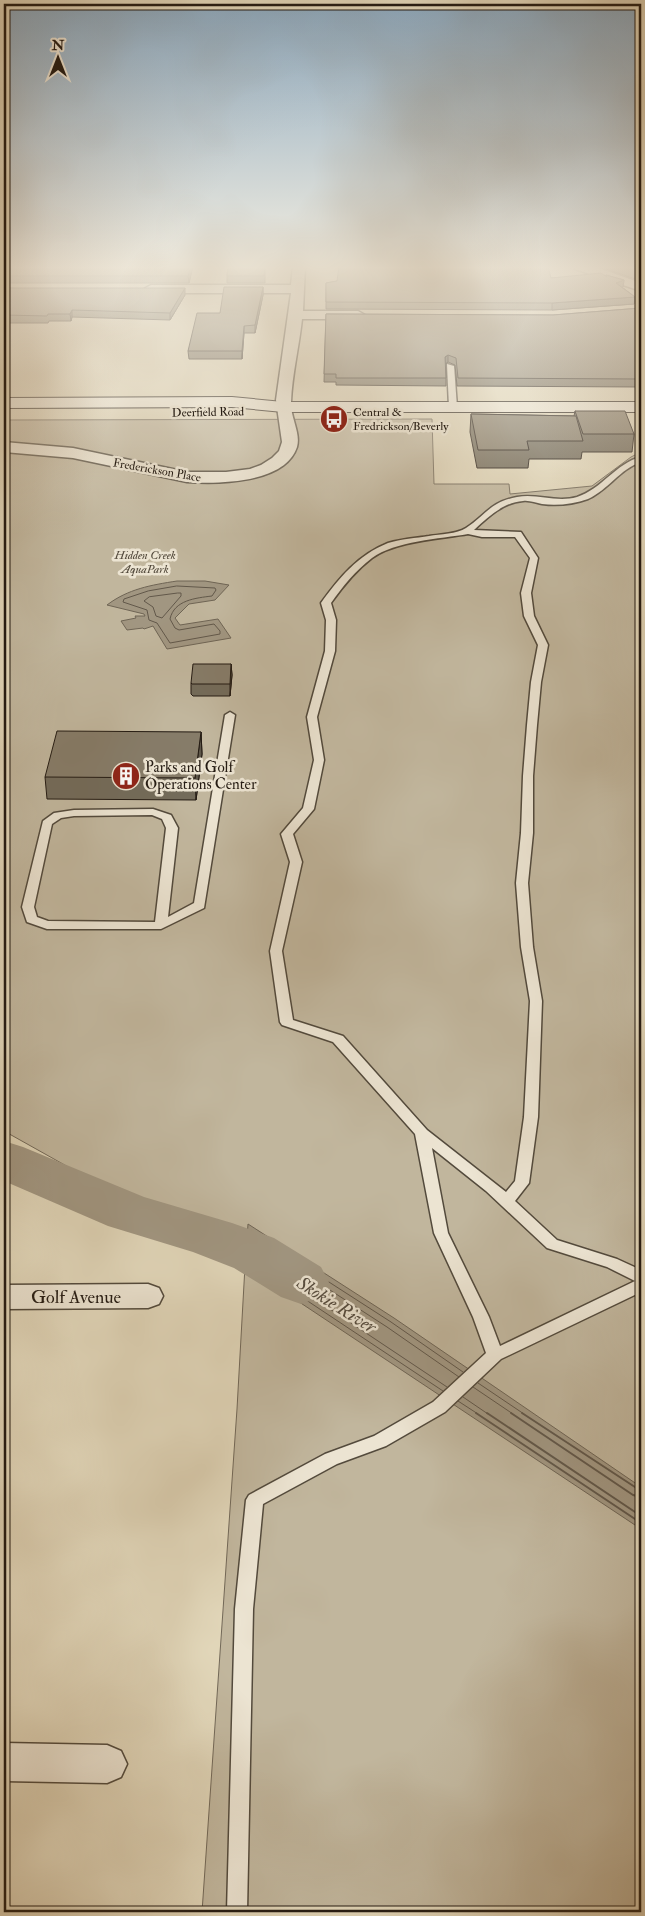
<svg xmlns="http://www.w3.org/2000/svg" width="645" height="1916" viewBox="0 0 645 1916" font-family="'IM FELL Double Pica',serif">
<rect width="100%" height="100%" fill="#e1d6b9"/>
<filter id="stains"><feTurbulence type="fractalNoise" baseFrequency=".004" numOctaves="4"/><feColorMatrix values="0 0 0 0 .2 0 0 0 0 .09 0 0 0 0 .02 0 0 0 .5 -.17"/></filter>
<radialGradient id="worn" r=".72"><stop offset=".6" stop-color="#630" stop-opacity="0"/><stop offset="1" stop-color="#630" stop-opacity=".3"/></radialGradient>
<polygon fill="#c1b69d" stroke="#726858" points="432,419 434,484 509,484 510,494 592,486 631,457 641,452 641,1912 202,1912 237,1409 245,1266 4,1131 4,420"/>
<g fill="#a19681" stroke="#6f6555">
<path d="M 177,581 L 205,581 L 229,585 L 215,600 L 189,604 L 175,618 L 180,625 L 218,619 L 231,638 L 167,649 L 153,626 L 144,629 L 143,628 L 127,630 L 121,621 L 136,618 L 135,616 L 145,616 L 144,614 L 107,605 C 128,589 151,585 177,581 Z"/>
<polygon points="248,1224 394,1318 641,1487 641,1529 245,1266"/>
</g>
<g fill="none" stroke-linecap="round" stroke-linejoin="round">
<g stroke="#62584a" stroke-width="1">
<path d="M 177,586 L 215,588 L 216,590 L 212,596 C 196,598 174,600 170,619 L 175,628 L 179,630 L 214,624 L 220,631 L 220,634 L 170,643 L 157,623 L 149,620 L 147,610 L 123,602 L 124,599 L 148,591 Z"/>
<polygon points="178,593 181,593 181,596 162,618 156,616 153,607 144,601 149,597"/>
<polyline points="478,1383 524,1414"/>
<polyline points="447,1387 258,1261 258,1247 262,1246 387,1327 459,1377"/>
<polyline points="473,1387 513,1414"/>
<polyline points="443,1391 252,1264 253,1236 256,1235 391,1322 463,1372"/>
<polyline points="463,1397 488,1414"/>
<polyline points="458,1401 478,1414"/>
</g>
<g stroke="#62584a" stroke-width="2">
<polyline points="476,1413 641,1523"/>
<polyline points="487,1413 641,1516"/>
<polyline points="511,1413 633,1495 641,1497"/>
<polyline points="522,1413 641,1491"/>
</g>
<polygon fill="#a19681" fill-rule="evenodd" points="4,1141 23,1147 144,1197 232,1223 274,1238 321,1267 329,1282 321,1297 301,1304 281,1297 234,1268 193,1252 108,1226 4,1181"/>
<defs>
<g id="service">
<polygon points="447,364 454,366 457,407 453,409 449,407"/>
<path d="M 641,457 L 641,462 C 620,469 608,490 588,499 C 574,504 557,506 542,504 C 536,503 529,500 523,501 C 504,502 488,517 474,530 L 521,532 L 538,558 L 531,593 L 534,616 L 548,645 L 541,682 L 537,725 L 533,776 L 533,833 L 528,883 L 533,947 L 542,1001 L 538,1117 L 529,1183 L 515,1201 L 557,1240 L 617,1259 L 641,1270 L 641,1292 L 501,1359 L 445,1412 L 386,1446 L 337,1464 L 263,1504 L 253,1609 L 247,1912 L 227,1912 L 235,1609 L 246,1500 L 249,1495 L 325,1454 L 374,1436 L 433,1402 L 486,1353 L 473,1317 L 434,1233 L 415,1134 L 333,1042 L 282,1025 L 280,1022 L 270,951 L 290,862 L 281,834 L 303,808 L 314,760 L 307,717 L 325,651 L 326,620 L 321,603 C 339,578 358,555 388,543 C 401,539 416,538 429,536 C 440,534 457,534 466,528 C 486,515 490,502 517,497 C 537,493 556,503 577,497 C 602,489 616,463 641,457 ZM 468,534 L 482,537 L 515,537 L 530,558 L 521,593 L 524,616 L 538,645 L 531,682 L 527,725 L 523,776 L 521,833 L 516,883 L 521,947 L 530,1001 L 524,1117 L 515,1181 L 506,1192 L 427,1130 L 343,1036 L 293,1020 L 282,951 L 302,862 L 293,834 L 314,809 L 324,760 L 317,717 L 335,651 L 336,620 L 331,603 C 343,586 355,571 372,558 C 395,541 440,539 468,534 ZM 432,1148 L 486,1191 L 547,1248 L 607,1267 L 635,1281 L 500,1346 L 489,1317 L 448,1233 Z"/>
<path d="M 230,712 L 235,715 L 204,908 L 161,929 L 47,929 L 27,922 L 22,907 L 43,821 L 54,813 L 74,810 L 153,809 L 171,815 L 178,828 L 168,917 L 194,903 L 225,715 ZM 152,815 L 162,819 L 166,828 L 155,922 L 48,921 L 37,917 L 34,907 L 52,824 L 61,818 L 74,816 Z"/>
</g>
<g id="minor">
<path d="M 293,266 L 305,266 L 303,311 L 358,311 L 365,315 L 358,319 L 302,319 C 299,347 292,375 291,402 C 290,417 301,433 297,447 C 285,484 217,484 187,482 L 73,458 L 4,452 L 4,442 L 73,448 L 187,472 L 226,472 L 250,469 L 261,465 L 272,458 L 279,451 L 282,442 L 276,400 L 291,293 L 151,293 L 144,289 L 151,285 L 291,285 Z"/>
<polygon points="574,266 593,266 641,283 641,291 575,269"/>
<polygon points="148,1284 159,1288 163,1296 159,1304 148,1308 4,1309 4,1285"/>
<polygon points="4,1743 107,1745 121,1751 127,1764 121,1777 107,1783 4,1781"/>
</g>
<polygon id="secondary" points="232,397 283,402 641,402 641,412 283,412 232,407 4,408 4,398"/>
</defs>
<use href="#service" stroke="#534a3c" stroke-width="3"/>
<use href="#minor" stroke="#534a3c" stroke-width="3"/>
<use href="#secondary" stroke="#241b13" stroke-width="2"/>
<use href="#service" fill="#ece4d2" fill-rule="evenodd"/>
<use href="#minor" fill="#ece4d2" fill-rule="evenodd"/>
<use href="#secondary" fill="#ece4d2" fill-rule="evenodd"/>
</g>
<g fill="#736b5a" stroke="#241b13">
<polygon points="4,266 193,266 189,283 4,283"/>
<polygon points="228,266 265,266 265,283 227,283 227,276"/>
<polygon points="601,266 641,266 641,281 601,267"/>
<polygon points="606,275 624,280 623,287 622,287 635,297 634,304 552,310 326,309 326,283 337,281 551,278 606,276"/>
<polygon points="263,287 263,295 255,333 244,333 242,359 189,359 188,351 220,313"/>
<polygon points="4,288 185,295 170,320 72,317 71,321 49,321 48,323 4,323"/>
<polygon points="641,308 641,387 457,386 455,365 448,362 446,364 446,386 336,385 336,382 324,382 326,314 553,315"/>
<polygon points="575,411 634,434 632,452 582,452 581,459 529,459 528,468 477,468 470,432 471,414 574,416"/>
<polygon points="231,664 232,675 230,696 193,696 191,694 191,683"/>
<polygon points="201,732 202,754 196,800 47,799 45,777"/>
</g>
<g fill="#5e574a" stroke="#241b13">
<polygon points="191,266 193,266 189,283 188,276"/>
<polygon points="624,280 623,287 615,290 616,283"/>
<polygon points="263,287 263,295 255,333 255,325"/>
<polygon points="185,288 185,295 170,320 170,313"/>
<polygon points="635,297 634,304 552,310 552,303"/>
<polygon points="72,310 72,317 71,321 70,314"/>
<polygon points="244,326 244,333 242,359 242,351"/>
<polygon points="448,355 448,362 445,364 445,357"/>
<polygon points="231,664 232,675 230,696 230,684"/>
<polygon points="201,732 202,754 196,800 195,778"/>
</g>
<g fill="#867c69" stroke="#241b13">
<polygon points="4,266 191,266 188,276 4,276"/>
<polygon points="228,266 264,266 263,267 265,267 264,276 227,276"/>
<polygon points="339,266 548,266 551,278 601,273 607,277 606,275 624,280 616,283 635,297 552,303 326,302 326,283 337,281"/>
<polygon points="625,266 641,266 641,272"/>
<polygon points="224,287 263,287 255,325 244,326 242,351 188,351 197,313 220,313"/>
<polygon points="4,288 185,288 170,313 72,310 70,314 48,314 47,316 4,315"/>
<polygon points="641,308 641,379 458,378 456,358 448,355 445,357 446,378 336,378 336,374 324,374 326,314 553,315"/>
<polygon points="575,411 625,411 634,434 583,434"/>
<polygon points="471,414 576,416 583,441 527,441 529,450 478,450"/>
<polygon points="193,664 231,664 230,684 192,684 191,683"/>
<polygon points="57,731 201,732 195,778 45,777"/>
</g>
<linearGradient id="sky" x2="0" y2="1"><stop stop-color="#8ba8bf"/><stop offset="0.5" stop-color="#f2ede0"/><stop offset="1" stop-color="#f2ede0" stop-opacity="0"/></linearGradient>
<rect width="645" height="535" fill="url(#sky)"/>
<defs>
<symbol id="bus-disc" viewBox="-11 -11 22 22"><circle r="9.5" fill="#8f2418" stroke="#ece4d2"/><path d="M-5-6H5V4H4V6H2V4H-2V6H-4V4H-5ZM-3.5-4V0h7V-4ZM-3.5 1.2v1.5H-2V1.2ZM2 1.2v1.5H3.5V1.2Z" fill="#fff"/></symbol>
<symbol id="building-disc" viewBox="-11 -11 22 22"><circle r="9.5" fill="#8f2418" stroke="#ece4d2"/><path d="M-4-6H4V6H1V3H-1V6H-4ZM-2.5-4.3h1.7v1.8h-1.7ZM.8-4.3h1.7v1.8H.8ZM-2.5-1h1.7V.8h-1.7ZM.8-1h1.7V.8H.8Z" fill="#fff"/></symbol>
</defs>
<g fill-rule="evenodd">
<use href="#bus-disc" x="318" y="403" width="32" height="32"/>
<use href="#building-disc" x="110" y="760" width="32" height="32"/>
</g>
<g text-anchor="middle" stroke-width="5" stroke-linejoin="round" paint-order="stroke">
<g font-size="12" fill="#241b13" stroke="#ece4d2">
<text transform="translate(208 412) rotate(-1)" y="4">Deerfield Road</text>
<text transform="translate(157 470) rotate(10)" y="4">Frederickson Place</text>
</g>
<g font-size="12" fill="#241b13" stroke="#ece4d2" text-anchor="start">
<text x="353" y="416">Central &amp;<tspan x="353" dy="14">Fredrickson/Beverly</tspan></text>
</g>
<g font-size="12" font-style="italic" fill="#534a3c" stroke="#ece4d2">
<text x="145" y="559">Hidden Creek<tspan x="145" dy="14">AquaPark</tspan></text>
</g>
<g font-size="15" fill="#241b13" stroke="#ece4d2" text-anchor="start">
<text x="145" y="772">Parks and Golf<tspan x="145" dy="17">Operations Center</tspan></text>
</g>
<g font-size="18" fill="#241b13" stroke="#ece4d2">
<text x="76" y="1303">Golf Avenue</text>
</g>
<g font-size="19" font-style="italic" fill="#564c3f" stroke="#ece4d2">
<text transform="translate(337 1304) rotate(32)" y="7">Skokie River</text>
</g>
</g>
<rect width="645" height="1916" fill="none" stroke="#e1d6b9" stroke-width="20"/>
<rect x="5" y="5" width="635" height="1906" fill="none" stroke="#241b13" stroke-width="2.5"/>
<rect x="10" y="10" width="625" height="1896" fill="none" stroke="#241b13"/>
<g transform="translate(58 58)" stroke="#ece4d2" stroke-width="4" paint-order="stroke">
<path d="M0-4L9 19L0 12L-9 19Z" fill="#241b13"/>
<text y="-8" font-size="14" font-weight="bold" text-anchor="middle" fill="#241b13">N</text>
</g>
<rect width="100%" height="100%" filter="url(#stains)"/>
<rect width="100%" height="100%" fill="url(#worn)"/>
</svg>
